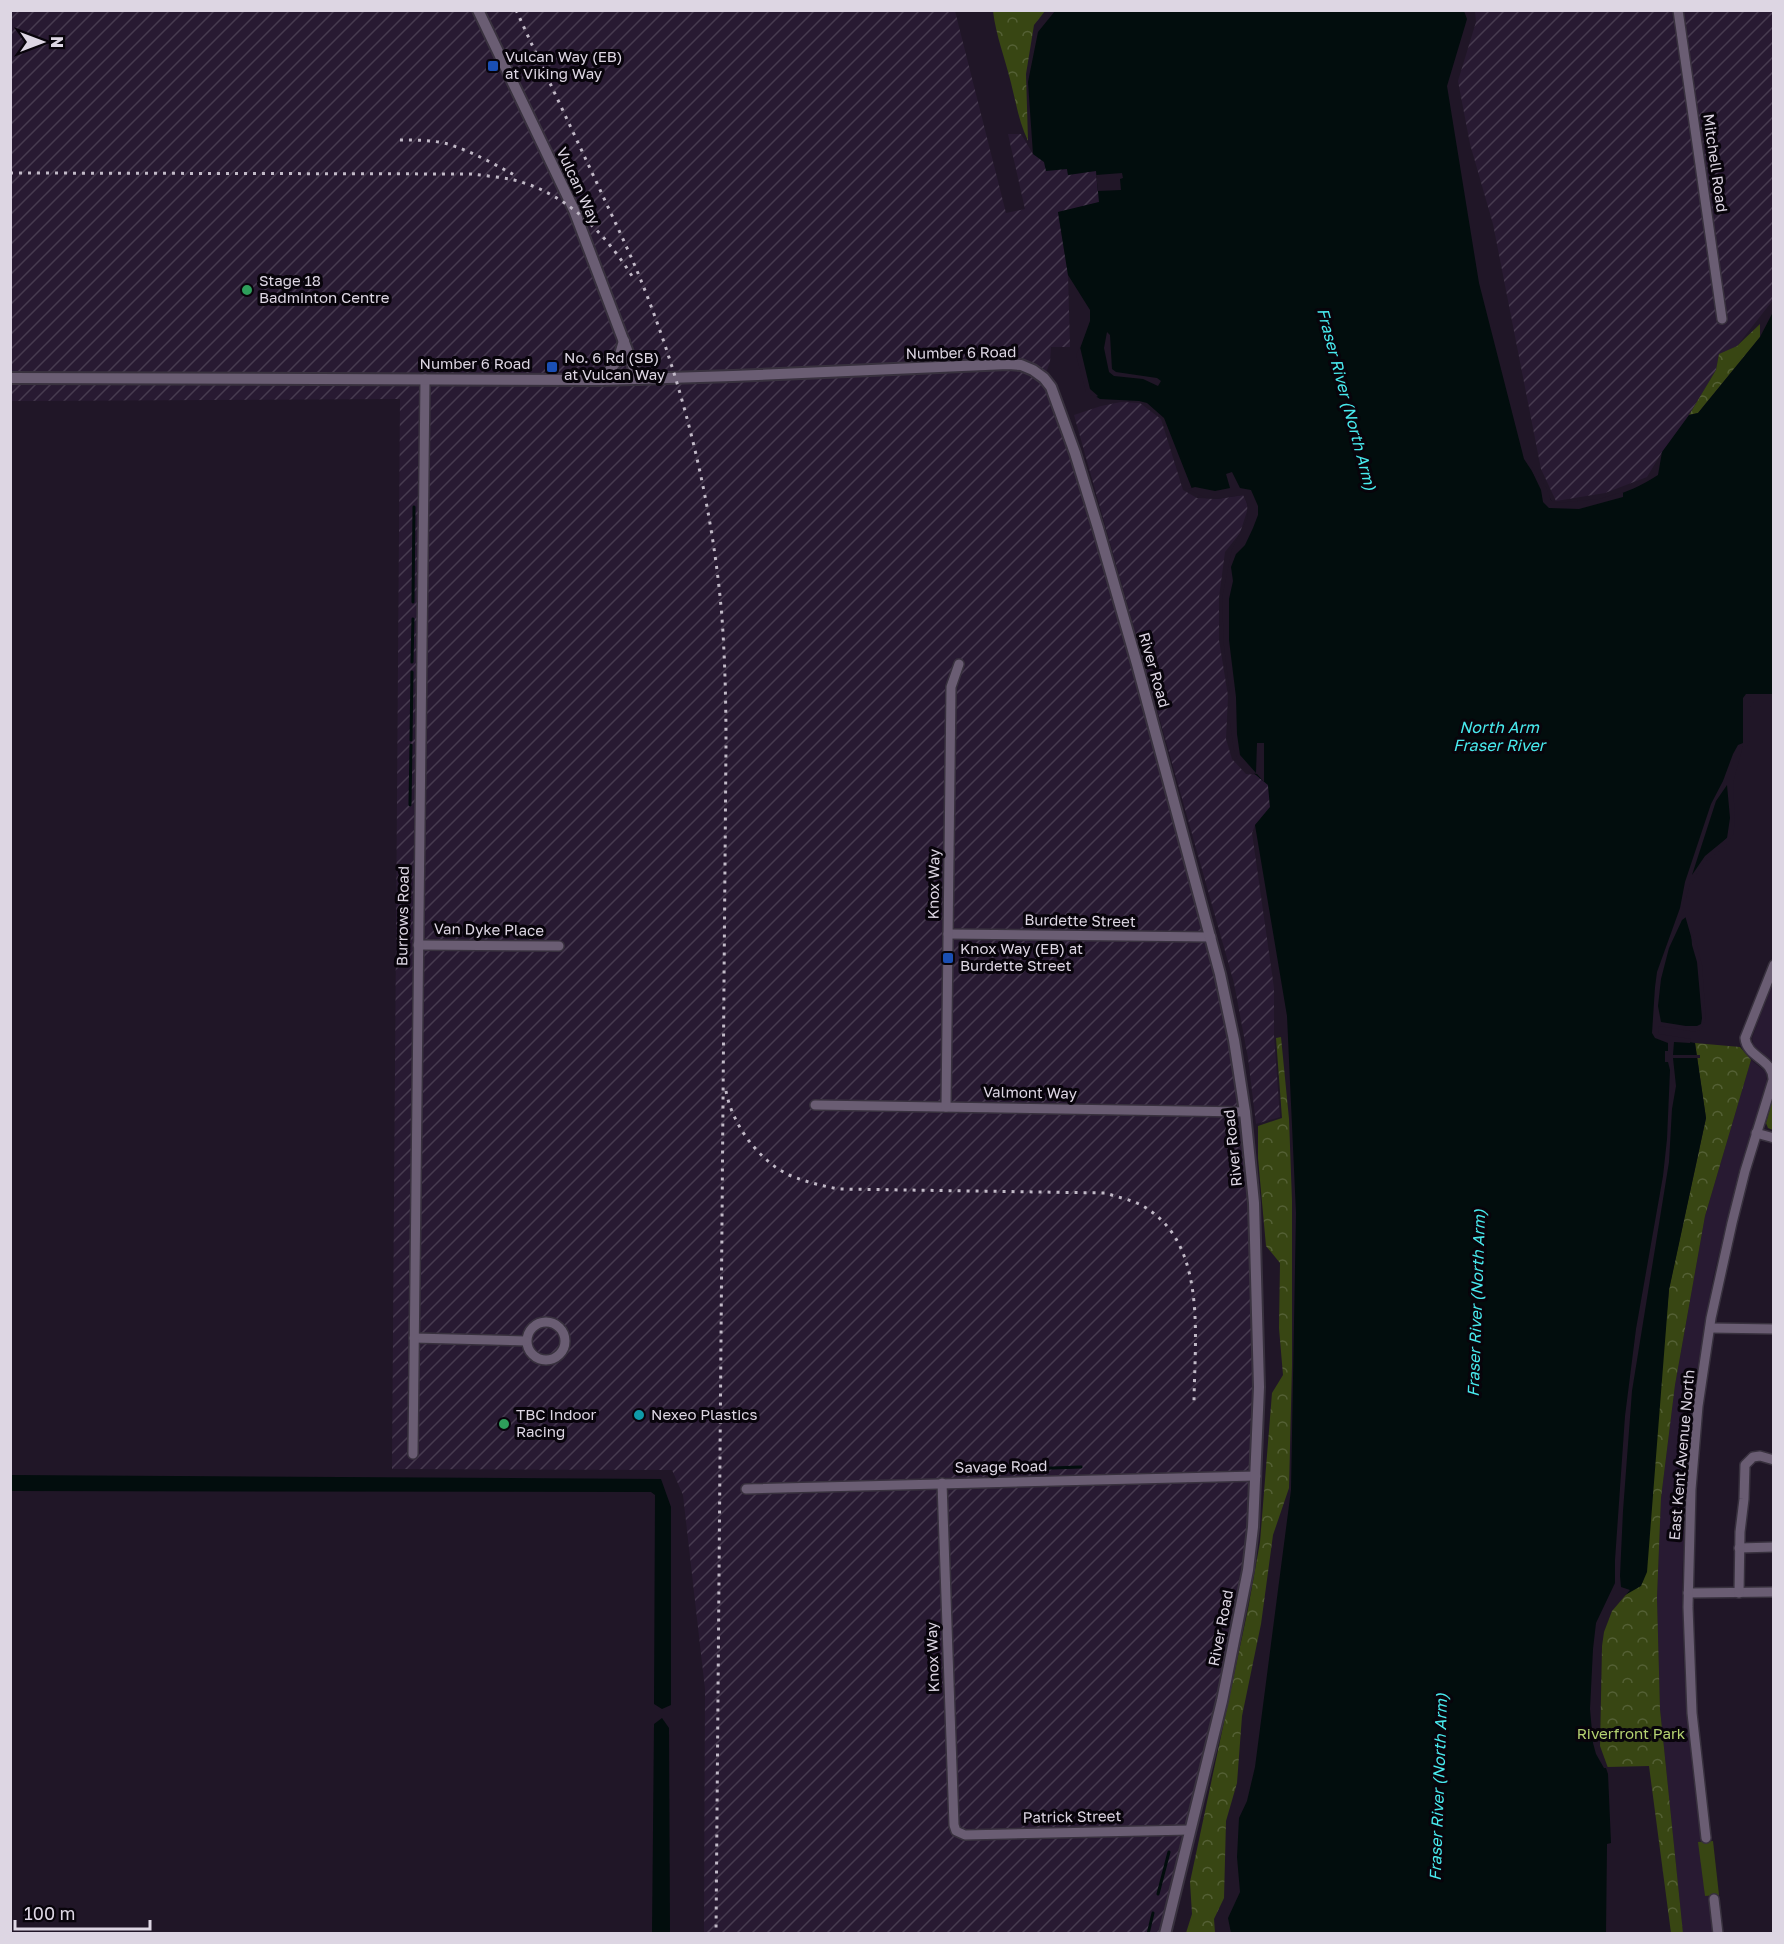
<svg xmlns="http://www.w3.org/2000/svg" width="1784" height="1944" viewBox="0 0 1784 1944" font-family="'Golos Text',sans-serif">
<defs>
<pattern id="industrial-furrows" width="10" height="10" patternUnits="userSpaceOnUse" patternTransform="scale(1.5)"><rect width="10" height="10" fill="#281a32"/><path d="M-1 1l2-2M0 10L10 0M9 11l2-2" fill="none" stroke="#473b50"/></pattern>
<pattern id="forest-crowns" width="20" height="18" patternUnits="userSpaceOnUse" patternTransform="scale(1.5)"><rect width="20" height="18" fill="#384613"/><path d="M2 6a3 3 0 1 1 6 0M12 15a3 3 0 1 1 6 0" fill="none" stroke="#546035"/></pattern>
</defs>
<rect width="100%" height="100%" fill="#201627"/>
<g fill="url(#industrial-furrows)">
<polygon points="10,11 955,11 1006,213 1025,209 1008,134 1021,134 1033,154 1044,162 1067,169 1068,175 1096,170 1100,202 1058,212 1068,275 1070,347 1051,347 1050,362 1044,378 1056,399 1211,937 1245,1112 1259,1336 1248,1570 1165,1933 704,1933 705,1689 683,1495 672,1470 392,1469 400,399 11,401"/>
<polygon points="1475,11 1773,11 1773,300 1737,346 1719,354 1716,370 1680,430 1662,452 1647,477 1605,493 1556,501 1541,469 1493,224 1470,144 1458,81 1476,22"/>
<polygon points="1121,402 1140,403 1161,419 1183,490 1197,498 1217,499 1244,495 1248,508 1240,533 1225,552 1219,597 1219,640 1228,696 1226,739 1232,759 1246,774 1257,775 1268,785 1270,807 1255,825 1252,833 1274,988 1274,1035 1280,1117 1256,1124 1248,1058 1234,983 1074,415 1101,406"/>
</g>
<g fill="#281a32">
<polygon points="1773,982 1774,1061 1773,1062 1754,1047 1752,1038"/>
<polygon points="1751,1060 1766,1072 1767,1081 1739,1171 1713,1278 1697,1371 1688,1458 1682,1581 1684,1669 1692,1767 1713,1933 1683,1934 1660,1709 1657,1598 1661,1498 1675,1385 1705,1216"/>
</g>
<polygon fill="#384613" points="1713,1841 1719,1895 1705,1896 1698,1842"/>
<g fill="url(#forest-crowns)">
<path d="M 993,11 L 1045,11 L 1034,25 L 1026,74 L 1028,141 C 1019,122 1016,103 1011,83 C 1005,58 996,36 993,11 Z"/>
<polygon points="1760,324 1760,337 1698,413 1689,415 1716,370 1719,354 1737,346"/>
<polygon points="1281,1037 1289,1119 1292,1201 1292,1365 1289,1488 1273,1535 1261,1624 1242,1716 1237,1783 1226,1821 1224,1898 1214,1919 1215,1933 1186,1933 1192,1914 1190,1882 1248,1609 1260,1542 1272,1393 1283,1375 1279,1328 1280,1263 1266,1246 1258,1158 1258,1126 1282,1118 1276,1038"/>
<polygon points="1695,1043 1740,1047 1751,1060 1705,1216 1675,1385 1661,1498 1657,1598 1660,1709 1683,1933 1671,1933 1649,1766 1607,1767 1599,1747 1601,1647 1603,1623 1661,1377 1669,1289 1706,1118"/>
<polygon points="1773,1098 1773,1130 1768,1128 1766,1123"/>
</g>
<g fill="#020d0d">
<path d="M 1055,11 L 1464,11 L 1467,19 L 1447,86 L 1479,283 L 1524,459 L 1555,506 C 1592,504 1626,496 1658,475 L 1662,452 L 1689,415 L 1698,413 L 1760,337 L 1773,312 L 1773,699 L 1752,699 L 1747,706 L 1747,741 L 1742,747 L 1730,782 L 1730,835 L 1701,864 L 1691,879 L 1685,895 L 1684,912 L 1699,964 L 1704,1018 L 1700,1028 L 1657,1024 L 1658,1037 L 1695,1043 L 1706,1118 L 1669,1290 L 1647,1572 L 1641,1586 L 1620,1598 L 1603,1623 L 1601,1647 L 1599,1747 L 1608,1774 L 1611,1843 L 1607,1844 L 1606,1933 L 1231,1933 L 1228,1918 L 1240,1892 L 1237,1857 L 1239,1818 L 1247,1801 L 1255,1767 L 1291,1490 L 1296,1213 L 1287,1016 L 1255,825 L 1270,807 L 1268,785 L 1245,766 L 1238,756 L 1225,599 L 1231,561 L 1251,519 L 1246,494 L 1218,497 L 1192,489 L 1164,418 L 1147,403 L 1139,401 L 1100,399 L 1089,392 L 1078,354 L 1090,321 L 1090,310 L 1068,275 L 1058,212 L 1099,202 L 1096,171 L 1068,175 L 1067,169 L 1046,171 L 1044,162 L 1033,154 L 1028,82 L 1038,32 Z"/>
<polygon points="11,1475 661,1479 671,1507 671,1705 662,1709 654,1704 655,1495 651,1492 11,1491"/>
<polygon points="662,1718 669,1728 670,1933 652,1933 654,1724"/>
</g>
<g fill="#201627" fill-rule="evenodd">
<polygon points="1122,173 1123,178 1120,179 1121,190 1098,191 1096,175"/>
<polygon points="1107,332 1110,335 1112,369 1116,372 1157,378 1161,381 1158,386 1143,379 1114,376 1109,372 1104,348"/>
<polygon points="1080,347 1090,389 1098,396 1094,398 1086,392 1076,355"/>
<polygon points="1532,467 1546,487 1551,500 1556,503 1599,499 1619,493 1623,493 1623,497 1579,509 1549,508 1543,502 1541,490 1532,471"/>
<polygon points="1232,472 1240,488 1251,490 1258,506 1258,515 1253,528 1245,545 1236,554 1231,567 1233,581 1229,599 1229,640 1236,697 1237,734 1240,755 1256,773 1257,743 1264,743 1264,782 1257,774 1250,773 1240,764 1234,750 1230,723 1230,695 1224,646 1222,598 1232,549 1248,518 1247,503 1243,495 1217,499 1206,498 1188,489 1195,487 1215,491 1230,488 1226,474"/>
<path d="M 1746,694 L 1773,694 L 1774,702 L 1754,702 L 1750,707 L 1750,741 L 1747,746 L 1743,746 L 1733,783 L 1735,822 L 1733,835 L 1724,848 L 1704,863 L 1690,884 L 1686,898 L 1686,917 L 1682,920 L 1669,948 L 1661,979 L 1658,1006 L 1661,1022 L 1686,1026 L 1697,1026 L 1701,1024 L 1702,1018 L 1697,962 L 1692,945 L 1691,932 L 1697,945 L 1702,965 L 1706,1020 L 1701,1029 L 1696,1032 L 1659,1026 L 1658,1033 L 1659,1034 L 1691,1039 L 1690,1043 L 1674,1042 L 1673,1055 L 1700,1055 L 1700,1058 L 1673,1058 L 1676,1086 L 1672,1109 L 1669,1162 L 1632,1391 L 1623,1511 L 1620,1576 L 1621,1587 L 1630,1590 L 1612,1611 L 1604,1632 L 1602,1646 L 1600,1746 L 1608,1768 L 1604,1768 L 1596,1754 L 1593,1743 L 1590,1709 L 1593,1649 L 1596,1623 L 1615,1583 L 1615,1560 L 1625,1416 L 1636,1329 L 1663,1176 L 1667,1139 L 1670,1070 L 1668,1062 L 1665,1062 L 1665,1051 L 1668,1051 L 1668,1043 L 1655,1038 L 1652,1033 L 1655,987 L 1657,972 L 1680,908 L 1685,882 L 1711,804 L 1723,781 L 1733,754 L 1738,745 L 1743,743 L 1743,698 ZM 1727,785 L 1730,818 L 1727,838 L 1705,856 L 1692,875 L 1716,801 Z"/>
</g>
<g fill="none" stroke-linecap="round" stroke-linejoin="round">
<g stroke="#020d0d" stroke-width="3">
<polyline points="413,602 414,507"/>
<polyline points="412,662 413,619"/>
<polyline points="411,740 412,672"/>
<polyline points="410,805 411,745"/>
<polyline points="990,1470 1081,1467"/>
<polyline points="1158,1894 1169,1852"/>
<polyline points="1148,1934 1153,1913"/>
</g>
<defs>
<g id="minor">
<polyline points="1678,10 1722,319"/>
<polyline points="948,934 1211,937"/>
<polyline points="418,945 559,946"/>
<polyline points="815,1105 1245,1112"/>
<polyline points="946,1107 951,687 959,664"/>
<polyline points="1756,1133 1774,1138"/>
<circle cx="546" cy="1341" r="19"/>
<polyline points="1710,1328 1774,1329"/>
<polyline points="414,1338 526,1341"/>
<polyline points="413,1454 425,379"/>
<polyline points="942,1483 954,1825 956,1831 965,1835 1190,1830"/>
<polyline points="746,1489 1256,1476"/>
<polyline points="1739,1548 1774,1547"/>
<polyline points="1688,1593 1774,1592"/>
<polyline points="1739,1593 1740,1532 1744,1499 1745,1465 1753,1457 1760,1456 1774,1460"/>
<path d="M 1706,1838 L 1692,1713 L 1688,1607 L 1691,1489 L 1698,1406 L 1711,1318 L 1732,1223 L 1745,1171 L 1773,1080 C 1774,1059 1747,1058 1745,1038 L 1774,965"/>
<polyline points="1714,1899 1718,1934"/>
</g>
<g id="tertiary">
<polyline points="478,10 574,210 638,379"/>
<polyline points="10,378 602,380 733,376 1008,364 1021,365 1033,370 1044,378 1051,387 1075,453 1098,528 1137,664 1220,974 1234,1040 1245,1112 1254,1203 1259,1387 1253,1527 1248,1570 1222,1701 1165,1934"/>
<polyline points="602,380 619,358 624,341"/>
</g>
</defs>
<use href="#minor" stroke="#38313e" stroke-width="12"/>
<use href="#tertiary" stroke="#38313e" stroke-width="14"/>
<use href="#minor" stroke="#6a5d73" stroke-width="9"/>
<use href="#tertiary" stroke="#6a5d73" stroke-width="10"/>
<g stroke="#c2bac8" stroke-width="3" stroke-dasharray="3 6" stroke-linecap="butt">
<path d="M 516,10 C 542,67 569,123 595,179 C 611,214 628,248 642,283 C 684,387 713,506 722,618 C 725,660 726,703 726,745 L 716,1934"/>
<path d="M 400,140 C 416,140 433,140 448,144 C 473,152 496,165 518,177"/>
<path d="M 10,173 L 473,174 C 486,176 501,177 514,180 C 566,193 605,233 632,276"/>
<path d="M 726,1091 C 732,1124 758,1160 789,1175 C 806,1182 822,1186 839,1189 L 1106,1193 C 1116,1197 1128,1199 1137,1203 C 1210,1238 1194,1339 1194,1405"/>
</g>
</g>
<g fill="#1a4fb4" stroke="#08040b" stroke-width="2">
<rect x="487" y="60" width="12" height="12" rx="3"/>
<rect x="546" y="361" width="12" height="12" rx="3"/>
<rect x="942" y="952" width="12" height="12" rx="3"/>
</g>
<g fill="#2e9e5b" stroke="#08040b" stroke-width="2">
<circle cx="247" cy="290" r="6"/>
<circle cx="504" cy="1424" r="6"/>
</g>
<circle fill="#0f9aa8" stroke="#08040b" stroke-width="2" cx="639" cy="1415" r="6"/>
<g text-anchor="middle" stroke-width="6" stroke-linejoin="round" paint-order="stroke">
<g font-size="15" fill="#ddd6e3" stroke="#08040b" text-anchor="start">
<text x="505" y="62">Vulcan Way (EB)<tspan x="505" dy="17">at Viking Way</tspan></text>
<text x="259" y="286">Stage 18<tspan x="259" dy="17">Badminton Centre</tspan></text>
<text x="564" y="363">No. 6 Rd (SB)<tspan x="564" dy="17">at Vulcan Way</tspan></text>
<text x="960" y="954">Knox Way (EB) at<tspan x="960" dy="17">Burdette Street</tspan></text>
<text x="516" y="1420">TBC Indoor<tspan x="516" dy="17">Racing</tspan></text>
<text x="651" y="1420">Nexeo Plastics</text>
</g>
<g font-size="15" fill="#ddd6e3" stroke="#08040b">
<text transform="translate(1715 163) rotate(82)" y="5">Mitchell Road</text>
<text transform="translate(578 186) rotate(65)" y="5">Vulcan Way</text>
<text transform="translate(961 353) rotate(-1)" y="5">Number 6 Road</text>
<text x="475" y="369">Number 6 Road</text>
<text transform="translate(1154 670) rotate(74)" y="5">River Road</text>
<text transform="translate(934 884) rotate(-89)" y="5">Knox Way</text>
<text transform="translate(403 916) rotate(-89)" y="5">Burrows Road</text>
<text transform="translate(1080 921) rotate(1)" y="5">Burdette Street</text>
<text transform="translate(489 930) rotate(1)" y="5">Van Dyke Place</text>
<text transform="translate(1030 1093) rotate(1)" y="5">Valmont Way</text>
<text transform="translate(1233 1148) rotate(-96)" y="5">River Road</text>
<text transform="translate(1682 1455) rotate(-85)" y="5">East Kent Avenue North</text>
<text transform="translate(1001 1467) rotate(-1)" y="5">Savage Road</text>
<text transform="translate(1221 1628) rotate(-79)" y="5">River Road</text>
<text transform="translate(933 1657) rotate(-92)" y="5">Knox Way</text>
<text transform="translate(1072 1817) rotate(-1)" y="5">Patrick Street</text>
</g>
<g font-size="15" fill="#b5d371" stroke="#08040b">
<text x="1631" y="1739">Riverfront Park</text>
</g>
<g font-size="16" font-style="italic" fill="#48e9ed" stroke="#08040b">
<text transform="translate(1347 399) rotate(75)" y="6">Fraser River (North Arm)</text>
<text x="1499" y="733">North Arm<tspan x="1499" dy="18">Fraser River</tspan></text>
<text transform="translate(1476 1303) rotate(-88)" y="6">Fraser River (North Arm)</text>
<text transform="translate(1438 1787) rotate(-88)" y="6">Fraser River (North Arm)</text>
</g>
</g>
<rect width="1784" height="1944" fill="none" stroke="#ddd6e3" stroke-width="24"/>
<g transform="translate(42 42) rotate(90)" stroke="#08040b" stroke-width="4.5" paint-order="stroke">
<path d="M0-4.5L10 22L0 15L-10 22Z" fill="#ddd6e3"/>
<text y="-9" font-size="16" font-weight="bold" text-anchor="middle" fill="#ddd6e3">N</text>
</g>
<path d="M15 1920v9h135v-9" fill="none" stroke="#ddd6e3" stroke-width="3"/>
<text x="24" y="1920" font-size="18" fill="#ddd6e3" stroke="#08040b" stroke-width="4.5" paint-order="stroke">100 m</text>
</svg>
